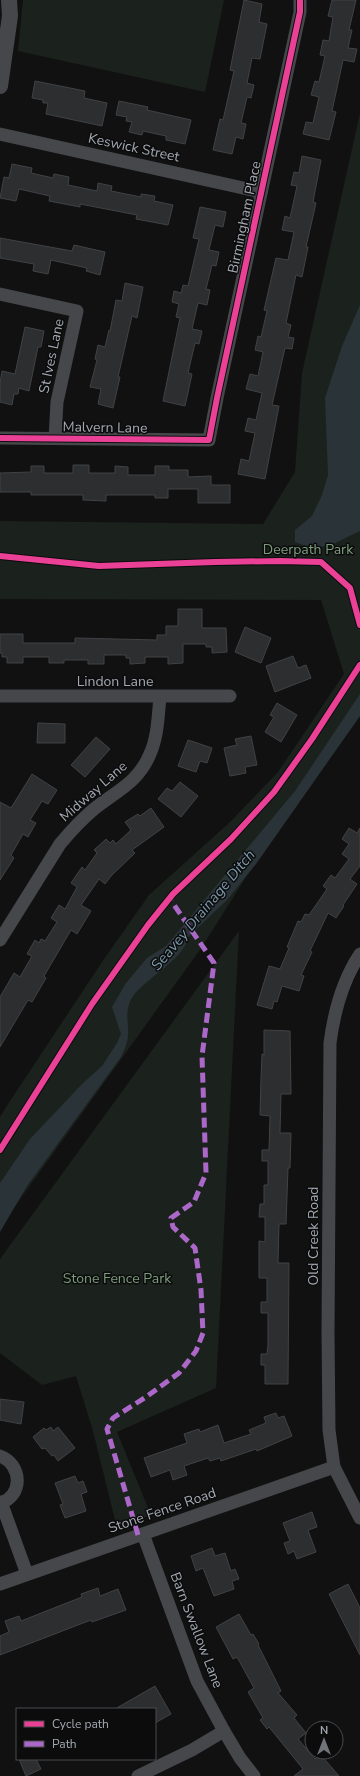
<svg xmlns="http://www.w3.org/2000/svg" width="360" height="1776" viewBox="0 0 360 1776" font-family="'Nunito Sans',sans-serif">
<rect width="100%" height="100%" fill="#111112"/>
<g fill="#1b211c">
<polygon points="23,0 224,0 205,92 18,51"/>
<polygon points="360,113 360,703 265,847 202,947 0,1227 0,1117 8,1104 104,959 149,895 229,823 278,772 344,674 321,600 0,599 0,521 263,524 295,472 302,373"/>
<polygon points="239,931 216,1388 117,1432 151,1515 117,1528 93,1431 76,1376 42,1385 0,1353 0,1259"/>
</g>
<g fill="#2a3337">
<polygon points="360,305 360,531 335,543 314,549 295,542 295,530 312,516 322,495 328,475 325,398 342,346"/>
<path d="M 360,694 L 360,716 L 256,864 L 227,900 L 188,937 C 185,958 148,977 134,995 C 122,1010 131,1026 127,1042 C 126,1047 123,1052 121,1057 L 27,1186 L 0,1232 L 0,1183 L 30,1139 L 83,1083 L 102,1066 L 117,1043 L 121,1034 L 112,1007 L 126,983 L 147,958 L 166,946 L 295,791 Z"/>
</g>
<g fill="#2d2e2f" stroke="#414245">
<polygon points="244,0 262,4 259,22 267,24 260,59 252,58 247,83 254,85 251,98 247,97 241,123 246,124 243,139 236,137 232,154 213,150 220,119 223,120 234,71 230,70"/>
<polygon points="332,0 356,0 349,30 352,30 348,48 357,49 354,62 343,60 332,111 336,112 329,140 303,134 306,122 313,123 319,97 311,95 315,81 319,82 325,56 320,55 323,40 329,41 333,17 328,16"/>
<polygon points="35,81 85,91 84,98 107,103 102,126 46,114 48,103 43,103 43,100 32,98"/>
<polygon points="119,101 148,107 147,110 191,120 185,144 166,140 166,136 143,131 142,135 129,132 132,122 126,121 127,117 116,115"/>
<polygon points="302,156 321,160 313,202 316,203 306,247 308,247 302,277 296,275 286,323 291,325 288,337 294,338 292,349 285,348 272,405 279,406 265,479 238,474 241,459 249,461 255,433 245,431 248,418 256,420 262,393 246,389 250,374 258,376 263,352 255,350 258,336 261,337 267,311 264,310 276,258 288,260 294,232 282,230 285,216 290,218 297,186 291,185 294,172 299,173"/>
<polygon points="12,164 32,168 31,173 53,178 54,174 69,177 68,185 97,191 98,183 112,186 111,191 141,197 141,194 155,196 154,201 173,205 168,225 136,219 137,215 80,204 80,207 49,201 50,196 19,189 16,201 0,198 4,177 9,178"/>
<polygon points="200,207 226,212 223,227 215,225 209,250 219,252 216,266 212,265 206,289 210,290 207,305 198,303 192,329 202,331 199,344 195,343 188,373 192,374 185,406 163,401 180,318 176,317 179,304 172,302 174,291 181,293 183,285 188,286 199,239 193,238"/>
<polygon points="0,238 72,251 74,245 105,252 100,275 86,271 87,268 51,260 48,274 33,271 34,264 0,258"/>
<polygon points="125,283 143,287 137,318 132,316 118,377 120,377 113,408 98,404 101,389 90,387 97,360 95,359 98,345 105,347 109,330 110,331 116,300 122,301"/>
<polygon points="25,327 44,331 41,347 38,347 29,391 19,388 18,394 14,394 12,405 0,402 0,383 2,371 15,374"/>
<polygon points="73,465 89,465 89,473 115,473 115,466 128,467 128,475 155,475 155,466 169,466 169,470 188,470 188,477 211,476 211,485 230,485 230,503 198,503 198,489 168,489 168,498 155,498 155,495 106,495 106,501 83,500 83,495 31,495 31,492 0,492 0,473 31,472 31,466 44,466 44,473 73,473"/>
<polygon points="178,609 202,609 202,628 226,628 227,652 212,653 212,647 206,647 206,644 183,644 183,663 168,664 168,657 145,657 145,663 130,664 130,658 126,658 126,655 104,655 104,664 88,664 88,660 64,660 64,663 49,663 49,657 23,657 23,663 7,663 7,657 2,657 2,653 0,653 0,634 23,634 23,643 75,643 75,638 157,640 157,635 166,635 166,626 178,626"/>
<polygon points="245,627 271,638 261,663 235,652"/>
<polygon points="293,656 298,668 306,665 311,678 275,692 266,666"/>
<polygon points="277,703 297,715 281,742 265,732 274,717 270,715"/>
<polygon points="38,723 65,724 65,743 37,743"/>
<polygon points="251,736 257,765 245,767 246,773 230,776 224,748 237,745 235,739"/>
<polygon points="96,737 110,749 85,777 71,765"/>
<polygon points="188,740 212,748 207,763 200,761 196,772 178,766"/>
<polygon points="32,774 57,790 48,804 42,801 30,820 36,823 28,837 23,834 11,855 14,858 0,880 0,802 11,808"/>
<polygon points="180,782 198,796 181,817 158,799 167,788 172,791"/>
<polygon points="151,808 164,827 132,850 135,853 111,876 105,884 99,879 81,905 91,911 77,934 71,930 44,976 46,978 32,1002 28,1000 0,1047 0,997 14,973 20,977 32,956 27,954 35,940 39,943 41,939 45,941 57,922 51,918 59,905 65,909 77,887 71,883 82,867 85,870 97,853 94,850 106,839 110,843 113,840 116,844 131,830 125,822 138,814 140,816"/>
<polygon points="349,828 357,833 360,828 360,866 350,879 357,884 343,905 344,906 336,918 328,913 310,951 312,952 301,975 304,976 299,991 282,986 277,1002 274,1001 272,1009 257,1005 269,966 280,969 289,948 287,947 298,921 301,922 305,914 309,915 327,889 323,886 331,875 335,878 349,859 342,854 349,844 342,839"/>
<polygon points="264,1030 290,1031 291,1094 281,1094 280,1133 291,1133 290,1168 288,1168 286,1224 279,1224 278,1263 289,1263 288,1384 265,1384 265,1365 261,1365 261,1354 267,1354 268,1345 268,1313 261,1313 261,1302 267,1302 267,1278 259,1278 259,1241 265,1242 265,1217 259,1217 260,1204 264,1204 264,1185 268,1185 268,1161 262,1161 262,1150 269,1150 270,1116 260,1115 261,1079 262,1054 264,1055"/>
<polygon points="0,1399 24,1402 21,1424 0,1420"/>
<polygon points="276,1413 278,1418 284,1416 292,1436 257,1451 256,1449 221,1461 220,1458 210,1461 208,1458 184,1466 187,1475 173,1480 170,1470 151,1477 144,1458 187,1443 184,1434 199,1429 200,1432 218,1425 224,1443 251,1434 249,1430 266,1423 264,1417"/>
<polygon points="51,1427 53,1431 58,1427 75,1448 58,1461 54,1455 52,1456 45,1448 42,1449 33,1437 44,1428 46,1430"/>
<polygon points="75,1476 78,1483 83,1481 87,1492 81,1494 86,1511 65,1518 60,1505 63,1504 55,1483"/>
<polygon points="312,1512 317,1527 308,1530 316,1552 297,1559 294,1551 288,1554 284,1543 290,1541 283,1523"/>
<polygon points="212,1548 215,1556 225,1553 231,1571 235,1569 239,1579 232,1581 234,1589 214,1596 203,1568 196,1571 191,1556"/>
<polygon points="348,1584 360,1608 360,1655 329,1594"/>
<polygon points="98,1588 100,1596 118,1589 126,1610 92,1622 91,1620 0,1655 0,1636 9,1632 5,1621 19,1616 21,1621 82,1597 81,1594"/>
<polygon points="239,1614 251,1635 253,1634 259,1644 258,1645 281,1691 278,1693 297,1715 294,1718 306,1733 298,1739 315,1759 320,1754 339,1776 294,1776 303,1769 269,1727 267,1729 260,1720 263,1718 248,1692 254,1688 237,1657 233,1659 216,1627"/>
<polygon points="155,1686 171,1714 155,1723 155,1709 115,1709"/>
<polygon points="19,1759 36,1759 41,1769 26,1776"/>
</g>
<g fill="none" stroke-linecap="round" stroke-linejoin="round">
<g stroke="#45474a" stroke-width="13">
<polyline points="0,134 261,192"/>
<polyline points="0,294 77,311 57,402 55,438"/>
<polyline points="0,438 209,440 217,398 300,12 300,0"/>
<polyline points="0,696 230,696"/>
<path d="M 0,940 L 60,844 C 70,832 81,820 94,809 C 116,791 138,783 150,754 C 158,736 158,716 160,697"/>
<path d="M 360,954 C 342,981 334,1012 330,1043 L 328,1332 L 329,1430 L 334,1467 L 360,1518"/>
<path d="M 0,1456 C 22,1464 24,1496 0,1503"/>
<polyline points="1,1502 27,1574"/>
<polyline points="143,1534 197,1681 224,1731 240,1758 254,1776"/>
<polyline points="0,1584 334,1467"/>
<polyline points="138,1776 192,1750 224,1731"/>
</g>
<polyline stroke="#45474a" stroke-width="16" points="0,86 10,16 9,0"/>
<polyline stroke="#ac68c9" stroke-width="5" stroke-dasharray="10 5" stroke-linecap="butt" points="138,1535 107,1429 113,1418 146,1397 179,1373 196,1351 203,1333 201,1290 195,1248 173,1227 171,1218 194,1202 206,1173 202,1056 214,963 170,899"/>
<defs>
<g id="cycleway">
<polyline points="0,438 209,440 217,398 300,12 300,0"/>
<polyline points="0,556 99,566 215,562 280,561 321,562 350,588 360,625"/>
<polyline points="0,1150 92,1004 148,925 173,894 231,839 274,792 312,739 360,665"/>
</g>
</defs>
<use href="#cycleway" stroke="#0c0c0d" stroke-width="8"/>
<use href="#cycleway" stroke="#ea4096" stroke-width="6"/>
</g>
<g text-anchor="middle" stroke-width="3" stroke-linejoin="round" paint-order="stroke">
<g font-size="14" fill="#a3a9b2" stroke="#0c0c0d">
<text transform="translate(134 147) rotate(12)" y="5">Keswick Street</text>
<text transform="translate(244 217) rotate(-78)" y="5">Birmingham Place</text>
<text transform="translate(51 356) rotate(-78)" y="5">St Ives Lane</text>
<text transform="translate(105 427) rotate(1)" y="5">Malvern Lane</text>
<text x="115" y="686">Lindon Lane</text>
<text transform="translate(93 791) rotate(-41)" y="5">Midway Lane</text>
<text transform="translate(313 1236) rotate(-90)" y="5">Old Creek Road</text>
<text transform="translate(162 1510) rotate(-19)" y="5">Stone Fence Road</text>
<text transform="translate(197 1630) rotate(69)" y="5">Barn Swallow Lane</text>
</g>
<g font-size="14" fill="#7b9c7b" stroke="#0c0c0d">
<text x="308" y="554">Deerpath Park</text>
<text x="117" y="1283">Stone Fence Park</text>
</g>
<g font-size="15" font-style="italic" fill="#7b99ab" stroke="#0c0c0d">
<text transform="translate(203 910) rotate(-50)" y="5">Seavey Drainage Ditch</text>
</g>
</g>
<rect x="16" y="1708" width="140" height="52" fill="#0c0c0d" stroke="#484b4f"/>
<rect x="24" y="1721" width="20" height="6" fill="#ea4096" stroke="#484b4f"/>
<text x="52" y="1728" font-size="12" fill="#a3a9b2">Cycle path</text>
<rect x="24" y="1741" width="20" height="6" fill="#ac68c9" stroke="#484b4f"/>
<text x="52" y="1748" font-size="12" fill="#a3a9b2">Path</text>
<g transform="translate(324 1740)"><circle r="19" fill="#0c0c0d" stroke="#484b4f"/>
<path d="M0-3L7 15L0 10L-7 15Z" fill="#70747a"/>
<text y="-6" font-size="11" font-weight="bold" text-anchor="middle" fill="#a3a9b2">N</text>
</g>
</svg>
